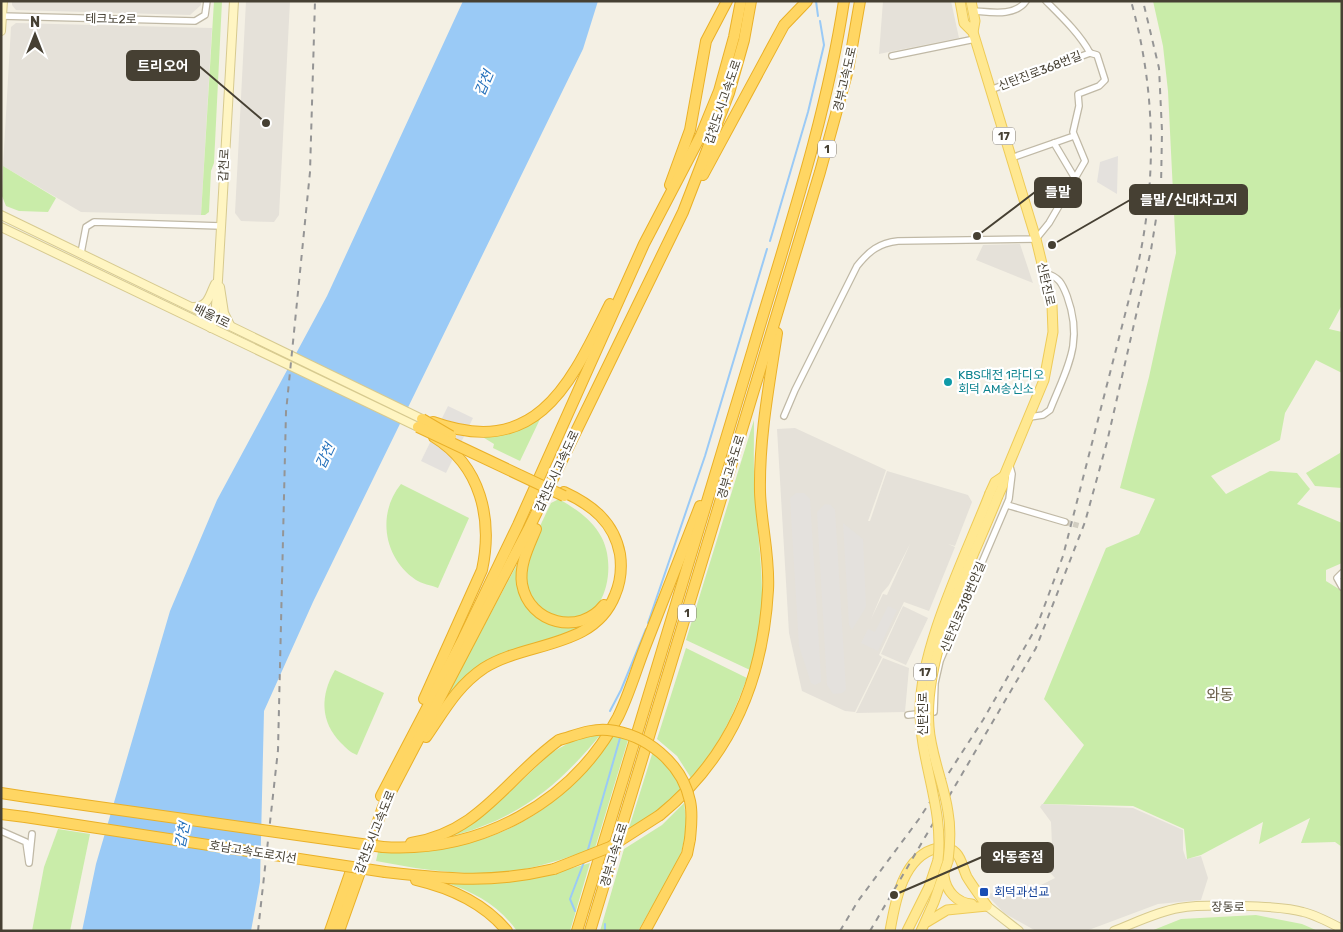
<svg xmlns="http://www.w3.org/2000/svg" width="1343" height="932" viewBox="0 0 1343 932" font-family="Rubik,'Noto Sans KR',sans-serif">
<rect width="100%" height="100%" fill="#f4f0e4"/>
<g fill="#e5e1d9" fill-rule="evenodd">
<polygon points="12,1 201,1 201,5 190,15 16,10 12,5"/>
<polygon points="246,1 290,1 279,215 274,222 241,221 235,213"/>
<polygon points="883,1 951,1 959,38 879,54"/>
<polygon points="16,23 212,28 201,215 81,212 3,166 11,27"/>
<polygon points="1020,244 1033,283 976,260 983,245"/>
<path d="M 795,428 L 886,470 L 868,521 L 870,521 L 887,471 L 968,495 L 972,502 L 955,546 L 948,544 L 955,547 L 929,611 L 904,602 L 879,655 L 882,657 L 855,712 L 845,711 L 802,691 L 789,633 L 777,429 ZM 910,544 L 887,595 L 883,594 L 871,619 L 882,593 L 889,585 Z"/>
<polygon points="903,606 928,618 906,665 881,654"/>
<polygon points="883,658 909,668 905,712 856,713"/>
<polygon points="1042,804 1133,808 1183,830 1183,850 1186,859 1201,856 1208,878 1201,900 1158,904 1086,931 1036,931 1004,913 986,894 1009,891 1009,894 1018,893 1025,883 1029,886 1041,885 1055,878 1037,859 1052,845 1051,822 1040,807"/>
</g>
<g fill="#c9eca9">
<polygon points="214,1 222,1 214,163 211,171 209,212 205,215 201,215"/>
<polygon points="1153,1 1342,1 1342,305 1329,329 1342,332 1342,373 1316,360 1285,413 1280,440 1211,476 1226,494 1270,471 1297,473 1310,489 1297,504 1342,523 1342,563 1326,570 1326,581 1342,591 1342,847 1335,842 1301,843 1310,818 1259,844 1263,822 1201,855 1187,859 1184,829 1133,806 1043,804 1084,745 1044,699 1106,548 1139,534 1155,499 1120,488 1149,377 1176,253 1168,91 1163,46"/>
<polygon points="3,166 56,198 48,212 19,211 6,206 2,196"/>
<polygon points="541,417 520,461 493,448 494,444 481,436 518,429"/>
<path d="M 754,420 C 754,449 753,479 756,508 C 760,562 770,618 750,670 L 686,640 Z"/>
<polygon points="1342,439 1342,488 1315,486 1306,473 1340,453"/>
<path d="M 401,484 L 469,518 L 438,588 C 431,585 422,584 416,580 C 383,558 377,513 401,484 Z"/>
<path d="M 559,499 C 574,508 590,518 599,533 C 612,552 611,584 599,603 C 586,623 555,625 539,609 C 533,602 525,592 524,582 C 523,559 541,524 551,503 Z"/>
<polygon points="521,557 523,594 554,622 603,611 577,630 468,675 446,697"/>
<path d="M 686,648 L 747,678 C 731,720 720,744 691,778 L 677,756 L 657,739 Z"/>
<path d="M 335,670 L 384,693 L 357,755 C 351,753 346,748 341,743 C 320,722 320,695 335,670 Z"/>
<path d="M 601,734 C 557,788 516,820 448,837 L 500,801 L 551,753 L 574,740 Z"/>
<path d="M 614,735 L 629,737 L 595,848 C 572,856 549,864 525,869 C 476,879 424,870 376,861 L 378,852 C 482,855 555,821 614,735 Z"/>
<polygon points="653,751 673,771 682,789 657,812 628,831"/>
<polygon points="684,803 687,826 680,858 638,931 600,931 624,849 662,825"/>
<polygon points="58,829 90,834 70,931 32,931 44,867"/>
<path d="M 590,863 L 570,931 L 517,931 C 499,906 476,893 447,883 C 503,884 537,879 590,863 Z"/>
<polygon points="1256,915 1302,924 1318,931 1151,931 1181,919"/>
</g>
<g fill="#e4e1dd">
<polygon points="1118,156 1117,194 1097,182 1100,162"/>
<polygon points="448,406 473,418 446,473 421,461"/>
<polygon points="796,493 804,493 810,499 821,677 821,682 815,685 811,683 799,646 790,498"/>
<polygon points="825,504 831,505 835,510 846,690 842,693 833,694 827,685 817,512"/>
<polygon points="843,523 863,539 866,607 852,630 849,625"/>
<polygon points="888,606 897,610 878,651 861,643 868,629 875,632"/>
</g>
<polygon fill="#9acaf6" points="463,1 598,1 583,49 313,602 264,711 260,882 251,931 82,931 96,864 170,611 217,500 327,296"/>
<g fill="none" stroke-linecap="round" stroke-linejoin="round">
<g stroke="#9acaf6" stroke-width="2">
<polyline points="816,1 818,16"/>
<polyline points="770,241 808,112 824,45 820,21"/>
<polyline points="648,623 705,456 767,249"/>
<polyline points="610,711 621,690 646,629"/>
<polyline points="587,853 620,738"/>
<polyline points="575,911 570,899 584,862"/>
<polyline points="605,924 605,931"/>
</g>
<polyline stroke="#d1cdc1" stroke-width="5.5" stroke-dasharray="5.5 3" stroke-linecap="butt" points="1065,522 1080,526"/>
<defs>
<g id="street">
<path d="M 1046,1 C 1061,16 1080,34 1090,53"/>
<path d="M 973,11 C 990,12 1015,17 1026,1"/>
<polyline points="1,16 195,21 205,15 207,1"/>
<polyline points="892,56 975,39"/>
<polyline points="990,90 1090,53"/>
<polyline points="1054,143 1076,180"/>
<polyline points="1011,158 1074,136"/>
<polyline points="81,253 86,227 94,222 221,226"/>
<path d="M 784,416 L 795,390 L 857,266 C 869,251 879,243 898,241 L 1036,239 L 1049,223 L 1085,161 L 1073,132 L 1079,106 L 1078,94 L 1099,86 L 1105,80 L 1097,55 L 1090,53"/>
<path d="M 1030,417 L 1043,415 L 1050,410 C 1067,367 1084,343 1067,296 C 1062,283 1059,277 1045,273"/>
<polyline points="1007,505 1065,522"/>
<polyline points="1342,573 1337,578 1342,587"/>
<polyline points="908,715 934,712 935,683 940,661 1009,499 1012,474 1009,463"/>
<polyline points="1,831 26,842 29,863 32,834"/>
</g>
<g id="secondary">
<polyline points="1,31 3,1"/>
<polyline points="1,215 422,419"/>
<polyline points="1,227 418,427"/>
<polyline points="220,287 224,313 230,325"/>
<path d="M 194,307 C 209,306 209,296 215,284"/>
<polyline points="211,328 215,318 218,280 234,1"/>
<polyline points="987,906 1019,931"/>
<path d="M 1114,931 C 1135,923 1156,912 1179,908 C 1202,904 1281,905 1303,912 C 1316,915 1329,922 1342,929"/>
</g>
<g id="primary">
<polyline points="960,1 964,23 973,32 1036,239 1052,305 1053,332 1044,380 1004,476 1003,485 998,496"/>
<polyline points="971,1 975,21 973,32"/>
<polyline points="990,493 995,482 1004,476"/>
<path d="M 944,876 C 946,891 957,903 972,904"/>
<polyline points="927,922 947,910 987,906"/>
<path d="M 890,931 C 895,902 903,855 938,848 C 944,847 951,848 956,853 C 962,859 963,869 967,877 C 973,887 981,897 987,906"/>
<polyline points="907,931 929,887 938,860"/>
<polyline points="921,931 934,902 948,861"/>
</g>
<g id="highway">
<polyline points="703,175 784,25 807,1"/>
<polyline points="670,185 690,130 706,41 727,1"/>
<path d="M 433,422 C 538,460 571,382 610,304"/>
<path d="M 536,529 C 529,546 519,565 522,584 C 529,624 580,636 604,605"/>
<path d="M 424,699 L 482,570 C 493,519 481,466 434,437"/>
<path d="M 426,737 C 444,711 457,686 484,668 C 527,641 594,649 615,595 C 621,581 622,568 620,554 C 614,522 592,505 564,492"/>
<polyline points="1,793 27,797"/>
<polyline points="381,796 463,639 518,525 644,244 701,135 719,91 734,37 741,1"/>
<polyline points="1,814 25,817"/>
<path d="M 660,815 C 731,757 763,681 768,590 C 770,557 761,524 760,492 C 759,438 769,386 777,333"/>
<path d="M 411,843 C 481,832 506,778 559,740"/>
<path d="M 383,847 C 479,853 572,804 618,717 C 629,695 636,670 645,647 C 663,600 682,553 700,506"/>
<path d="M 385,872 C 449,879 490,884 554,869"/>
<path d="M 416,880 C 450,888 484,903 507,931"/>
<polyline points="330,931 352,868"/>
<polyline points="339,931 383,807 529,528 683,212 729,93 744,40 751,1"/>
<path d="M 577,931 C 635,737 696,543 753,349 C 787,234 826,119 844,1"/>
<polyline points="590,931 820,172 848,70 860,1"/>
<polyline points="645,931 687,854 690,839"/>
</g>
</defs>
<use href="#street" stroke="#c0b9a6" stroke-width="8"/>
<use href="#secondary" stroke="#d7ca8f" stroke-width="10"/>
<use href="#primary" stroke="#eecb58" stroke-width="11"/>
<use href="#highway" stroke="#eab027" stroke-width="12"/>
<use href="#street" stroke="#fff" stroke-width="5.5"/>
<use href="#secondary" stroke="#fff5c2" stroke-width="8"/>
<use href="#primary" stroke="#ffe891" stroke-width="9"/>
<use href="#highway" stroke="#ffd663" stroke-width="10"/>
<g stroke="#959595" stroke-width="2" stroke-dasharray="6 6" stroke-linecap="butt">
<polyline points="258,931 278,750 286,412 310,172 315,1"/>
<path d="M 840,931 L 858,901 L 919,819 L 983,720 L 1037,626 L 1063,556 L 1139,260 C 1157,174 1155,86 1131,1"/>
<polyline points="870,931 1036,648 1085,522 1107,442 1151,250 1161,188 1162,131 1159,68 1143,1"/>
</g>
<defs>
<g id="primary-bridge">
<path d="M 938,860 C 944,809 921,764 920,713 C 919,648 966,555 990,493"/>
<path d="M 948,861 C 950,845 951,828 948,812 C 944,783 931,756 929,727 C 923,653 971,564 998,496"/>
</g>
<g id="highway-bridge">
<polyline points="422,419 451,436"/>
<polyline points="418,427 564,496"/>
<path d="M 559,740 C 574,736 592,728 608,730 C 646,734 682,763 690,801 C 693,814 691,827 690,839"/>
<polyline points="27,797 383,847"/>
<polyline points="25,817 385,872"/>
<polyline points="554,869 610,847 660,815"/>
</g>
</defs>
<use href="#primary-bridge" stroke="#eecb58" stroke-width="11" stroke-linecap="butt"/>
<use href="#highway-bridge" stroke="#eab027" stroke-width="12" stroke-linecap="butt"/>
<use href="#primary-bridge" stroke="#ffe891" stroke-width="9"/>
<use href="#highway-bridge" stroke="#ffd663" stroke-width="10"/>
</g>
<circle fill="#0f9aa8" stroke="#fff" stroke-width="2" cx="948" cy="382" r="5"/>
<rect fill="#1a4fb4" stroke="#fff" stroke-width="2" x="979" y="887" width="10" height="10" rx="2.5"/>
<g text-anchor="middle" stroke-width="4.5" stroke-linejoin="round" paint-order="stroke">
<g fill="#fff" stroke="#7e7970" stroke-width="1">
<rect x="993" y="127.5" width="22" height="17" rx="4"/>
<rect x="818" y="140.5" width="18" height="17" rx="4"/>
<rect x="678" y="604.5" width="18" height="17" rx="4"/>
<rect x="914" y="663.5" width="22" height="17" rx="4"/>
</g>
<g font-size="11" font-weight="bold" fill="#464033">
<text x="1004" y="140">17</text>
<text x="827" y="153">1</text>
<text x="687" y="617">1</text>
<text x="925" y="676">17</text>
</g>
<g font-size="12" fill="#464033" stroke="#fff">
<text transform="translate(111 19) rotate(1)" y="4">테크노2로</text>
<text transform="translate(1040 71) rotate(-21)" y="4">신탄진로368번길</text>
<text transform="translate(845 79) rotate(-77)" y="4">경부고속도로</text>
<text transform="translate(723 102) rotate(-71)" y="4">갑천도시고속도로</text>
<text transform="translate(224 165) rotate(-87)" y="4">갑천로</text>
<text transform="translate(1046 284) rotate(78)" y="4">신탄진로</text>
<text transform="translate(212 316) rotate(26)" y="4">배울1로</text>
<text transform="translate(731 467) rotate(-73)" y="4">경부고속도로</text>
<text transform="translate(557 471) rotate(-65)" y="4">갑천도시고속도로</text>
<text transform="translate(963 607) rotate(-67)" y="4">신탄진로318번안길</text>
<text transform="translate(923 714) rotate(-90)" y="4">신탄진로</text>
<text transform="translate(375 832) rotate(-68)" y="4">갑천도시고속도로</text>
<text transform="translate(253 852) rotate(9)" y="4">호남고속도로지선</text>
<text transform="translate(614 855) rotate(-73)" y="4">경부고속도로</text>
<text transform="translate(1228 907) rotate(1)" y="4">장동로</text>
</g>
<g font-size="12" fill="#0d838f" stroke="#fff" text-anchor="start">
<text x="958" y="379">KBS대전 1라디오<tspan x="958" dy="14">회덕 AM송신소</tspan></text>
</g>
<g font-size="12" fill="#164399" stroke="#fff" text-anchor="start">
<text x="994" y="896">회덕과선교</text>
</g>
<g font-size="14" font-style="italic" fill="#2470bb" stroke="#fff">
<text transform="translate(484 83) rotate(-67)" y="5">갑천</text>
<text transform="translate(325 456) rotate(-65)" y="5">갑천</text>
<text transform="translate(182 835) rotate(-78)" y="5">갑천</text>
</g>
<g font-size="15" fill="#6a5f4a" stroke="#fff">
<text x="1220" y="700">와동</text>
</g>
</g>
<path fill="none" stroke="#464033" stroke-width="2" d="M266 123L199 66M977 236L1035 192M1052 245L1130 200M894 895L982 857"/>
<g fill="#464033" stroke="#fff" stroke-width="2">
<circle cx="266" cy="123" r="5"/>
<circle cx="977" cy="236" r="5"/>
<circle cx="1052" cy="245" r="5"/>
<circle cx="894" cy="895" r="5"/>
</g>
<g fill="#464033" stroke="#464033" stroke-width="2">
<rect x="127" y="51" width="72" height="29" rx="5"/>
<rect x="1035" y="178" width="46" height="29" rx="5"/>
<rect x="1130" y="185" width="117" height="29" rx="5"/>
<rect x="982" y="843" width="71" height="29" rx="5"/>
</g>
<g font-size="14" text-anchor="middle" font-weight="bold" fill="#fff">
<text x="163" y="71">트리오어</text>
<text x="1058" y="197">들말</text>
<text x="1189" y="205">들말/신대차고지</text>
<text x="1018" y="862">와동종점</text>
</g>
<rect width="1343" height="932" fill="none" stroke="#464033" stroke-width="5"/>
<g transform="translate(35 35)" stroke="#ffffff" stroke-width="4" paint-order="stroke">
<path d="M0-4L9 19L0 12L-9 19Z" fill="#464033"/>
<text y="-8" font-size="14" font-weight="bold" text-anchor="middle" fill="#464033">N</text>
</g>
</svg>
